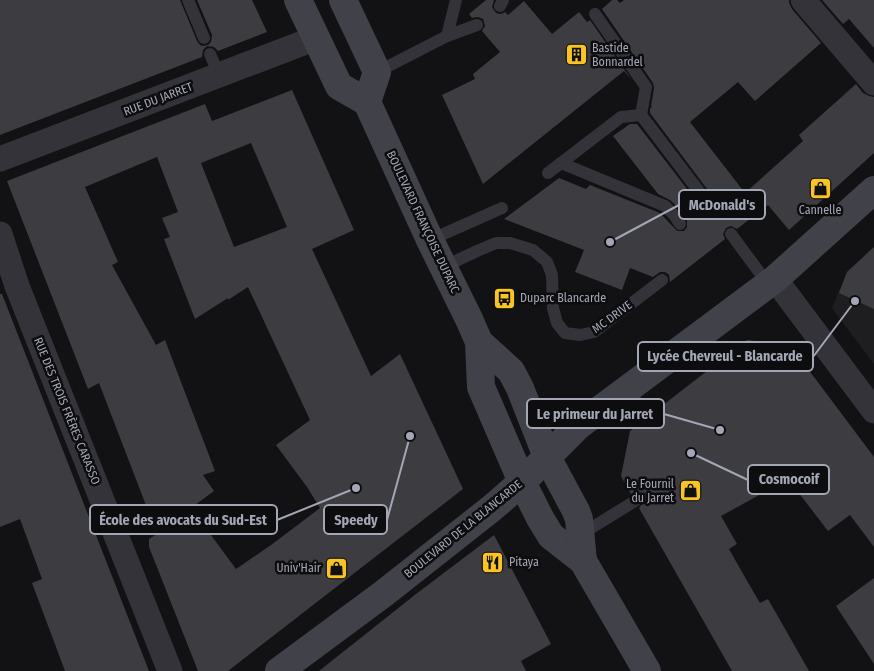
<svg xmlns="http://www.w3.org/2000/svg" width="874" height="671" viewBox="0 0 874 671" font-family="'Fira Sans Condensed',sans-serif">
<rect width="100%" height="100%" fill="#121214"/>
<polygon fill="#1e1e21" points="874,247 874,364 832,308 847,272"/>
<g fill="#3c3c41" fill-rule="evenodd">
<polygon points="0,0 180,0 197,41 200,45 203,46 208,45 211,42 212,35 197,0 252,0 267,32 218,51 214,47 207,46 203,50 202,57 0,135"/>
<polygon points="486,0 494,0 492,7 496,13 501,14 505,12 508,15 524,1 552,34 579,12 587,22 590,20 631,79 624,71 483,184 442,95 475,79 473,74 500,52 482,31 485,26 483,19 478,17 472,18 469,14"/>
<polygon points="612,0 617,0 620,3 624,0 789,0 789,3 792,9 821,43 755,101 738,82 690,122 745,193 803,141 799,135 856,84 863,93 869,96 874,97 874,153 789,230 768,205 737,229 731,226 726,228 723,234 725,239 670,282 669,275 665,272 660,272 653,277 630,268 622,290 575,272 584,250 504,219 559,178 586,189 590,185 660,213 677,231 684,231 687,227 687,220 681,210 670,200 658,194 613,136 630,124 637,124 701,207 704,210 708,210 712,208 715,201 713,197 650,113 650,109 652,107 651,106 654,88 653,83 602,9"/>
<polygon points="822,0 874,0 874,48 849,19 843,24"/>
<path d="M 292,90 L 354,230 L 312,249 L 371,376 L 400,354 L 463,489 L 228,671 L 198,671 L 149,547 L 149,539 L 157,534 L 99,383 L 88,389 L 7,181 L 205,104 L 212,121 ZM 251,143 L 287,227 L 234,247 L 201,163 ZM 157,157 L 178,212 L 162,218 L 170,237 L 164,239 L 195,319 L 228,298 L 228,300 L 248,287 L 310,420 L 276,445 L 307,487 L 320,508 L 271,545 L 236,569 L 191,508 L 214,491 L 203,475 L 215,471 L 165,340 L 156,345 L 112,265 L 118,262 L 85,187 Z"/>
<polygon points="874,247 874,309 839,293 847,272"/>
<polygon points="0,294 2,294 149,671 65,671 32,583 42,579 20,519 0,527"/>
<polygon points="747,340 790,345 874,457 874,547 850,515 828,531 785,475 763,493 721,516 737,544 729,549 746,579 760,603 768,599 809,671 732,671 639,508 642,504 642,497 638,494 631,494 621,476 630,431 641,422 647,425 652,423 655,417 654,412"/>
<polygon points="494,535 551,644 521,661 526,671 319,671 416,594"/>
<polygon points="874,578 874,664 836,606"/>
</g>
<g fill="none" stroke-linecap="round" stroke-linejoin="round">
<g stroke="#333339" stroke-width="12">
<polyline points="188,0 204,38"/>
<polyline points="500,6 503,0"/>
<polyline points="595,14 646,87 641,115"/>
<polyline points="447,36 477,25"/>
<polyline points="210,54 219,75"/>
<polyline points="377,72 447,36 456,0"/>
<polyline points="561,163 665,206 675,216 680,224"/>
<polyline points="548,173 621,117 641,115 707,202"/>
<polyline points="731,234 768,284"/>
<polyline points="430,240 502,208"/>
<polyline points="443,267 477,251 496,243 510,243 533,250 547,262 552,275 553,308 557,323 565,333 580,335 594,332 662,280"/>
<polyline points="628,389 647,417"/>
<polyline points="580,535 635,501"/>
</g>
<g stroke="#333339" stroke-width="25">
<polyline points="803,0 874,83"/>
<polyline points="0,159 316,38"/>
<polyline points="0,234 17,286 170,671"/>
<polyline points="775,279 874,411"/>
</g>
<g stroke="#414249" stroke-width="28">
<polyline points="298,0 339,86 367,102 430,240 469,319 479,342 481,387 522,482 540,518 551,536 583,561 647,671"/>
<polyline points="343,0 377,72 367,102"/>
<polyline points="479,342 511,371 520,388 547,457 576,511 579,519 583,561"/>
<polyline points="279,671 383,594 492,508 522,482 578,426 775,279 874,190"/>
</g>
</g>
<defs>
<symbol id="building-square" viewBox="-11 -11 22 22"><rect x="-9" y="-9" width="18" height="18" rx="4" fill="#fac424" stroke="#0d0d0f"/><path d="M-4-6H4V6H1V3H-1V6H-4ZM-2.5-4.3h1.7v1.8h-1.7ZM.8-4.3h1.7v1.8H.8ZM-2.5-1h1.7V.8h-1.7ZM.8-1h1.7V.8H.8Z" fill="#111"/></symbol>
<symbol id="shop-square" viewBox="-11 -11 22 22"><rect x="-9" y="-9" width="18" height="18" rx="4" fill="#fac424" stroke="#0d0d0f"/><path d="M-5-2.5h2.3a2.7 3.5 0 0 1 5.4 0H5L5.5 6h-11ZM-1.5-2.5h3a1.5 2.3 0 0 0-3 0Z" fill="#111"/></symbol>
<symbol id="bus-square" viewBox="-11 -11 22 22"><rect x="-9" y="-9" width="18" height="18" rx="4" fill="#fac424" stroke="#0d0d0f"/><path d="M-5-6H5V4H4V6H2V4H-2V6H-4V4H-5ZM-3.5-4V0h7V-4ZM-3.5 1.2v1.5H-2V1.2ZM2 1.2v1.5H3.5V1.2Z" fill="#111"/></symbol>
<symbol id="restaurant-square" viewBox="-11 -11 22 22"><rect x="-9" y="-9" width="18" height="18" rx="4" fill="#fac424" stroke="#0d0d0f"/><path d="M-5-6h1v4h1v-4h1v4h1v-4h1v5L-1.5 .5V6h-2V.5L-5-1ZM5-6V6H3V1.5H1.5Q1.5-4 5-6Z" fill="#111"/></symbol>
</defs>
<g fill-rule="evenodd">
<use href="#building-square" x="564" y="42" width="25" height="25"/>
<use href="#shop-square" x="808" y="176" width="25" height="25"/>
<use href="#bus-square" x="492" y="286" width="25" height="25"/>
<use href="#shop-square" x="678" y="478" width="25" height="25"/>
<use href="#restaurant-square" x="480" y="550" width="25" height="25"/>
<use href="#shop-square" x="324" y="556" width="25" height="25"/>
</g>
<g text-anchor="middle" stroke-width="5" stroke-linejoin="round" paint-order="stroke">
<g font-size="12" fill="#a3a7b5" stroke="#0d0d0f" text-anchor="start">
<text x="592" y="52">Bastide<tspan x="592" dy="14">Bonnardel</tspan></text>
<text x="820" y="214" text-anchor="middle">Cannelle</text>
<text x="520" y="302">Duparc Blancarde</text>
<text x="674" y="488" text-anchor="end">Le Fournil<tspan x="674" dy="14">du Jarret</tspan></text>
<text x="509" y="566">Pitaya</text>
<text x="321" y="572" text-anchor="end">Univ'Hair</text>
</g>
<g font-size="12" fill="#a3a7b5" stroke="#0d0d0f">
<text transform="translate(158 99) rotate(-21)" y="4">RUE DU JARRET</text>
<text transform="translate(423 222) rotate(65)" y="4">BOULEVARD FRANÇOISE DUPARC</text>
<text transform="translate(612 317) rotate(-36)" y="4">MC DRIVE</text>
<text transform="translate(67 411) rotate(68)" y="4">RUE DES TROIS FRÈRES CARASSO</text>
<text transform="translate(463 529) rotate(-39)" y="4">BOULEVARD DE LA BLANCARDE</text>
</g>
</g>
<path fill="none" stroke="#a3a7b5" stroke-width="2" d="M610 242L679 205M855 301L813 357M720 430L664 414M691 453L748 480M356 488L277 520M410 436L387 520"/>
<g fill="#a3a7b5" stroke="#0d0d0f" stroke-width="2">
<circle cx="610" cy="242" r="5"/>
<circle cx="855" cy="301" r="5"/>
<circle cx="720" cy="430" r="5"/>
<circle cx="691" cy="453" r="5"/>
<circle cx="356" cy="488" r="5"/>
<circle cx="410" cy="436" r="5"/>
</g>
<g fill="#0d0d0f" stroke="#a3a7b5" stroke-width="2">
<rect x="679" y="190" width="86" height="29" rx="5"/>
<rect x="638" y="342" width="175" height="29" rx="5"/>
<rect x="527" y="399" width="137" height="29" rx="5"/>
<rect x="748" y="465" width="81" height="29" rx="5"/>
<rect x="90" y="505" width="187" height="29" rx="5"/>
<rect x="324" y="505" width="63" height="29" rx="5"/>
</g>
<g font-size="14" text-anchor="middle" font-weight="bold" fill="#a3a7b5">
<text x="722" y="210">McDonald's</text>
<text x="725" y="361">Lycée Chevreul - Blancarde</text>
<text x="595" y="419">Le primeur du Jarret</text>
<text x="789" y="484">Cosmocoif</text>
<text x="183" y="525">École des avocats du Sud-Est</text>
<text x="356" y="525">Speedy</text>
</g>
</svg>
